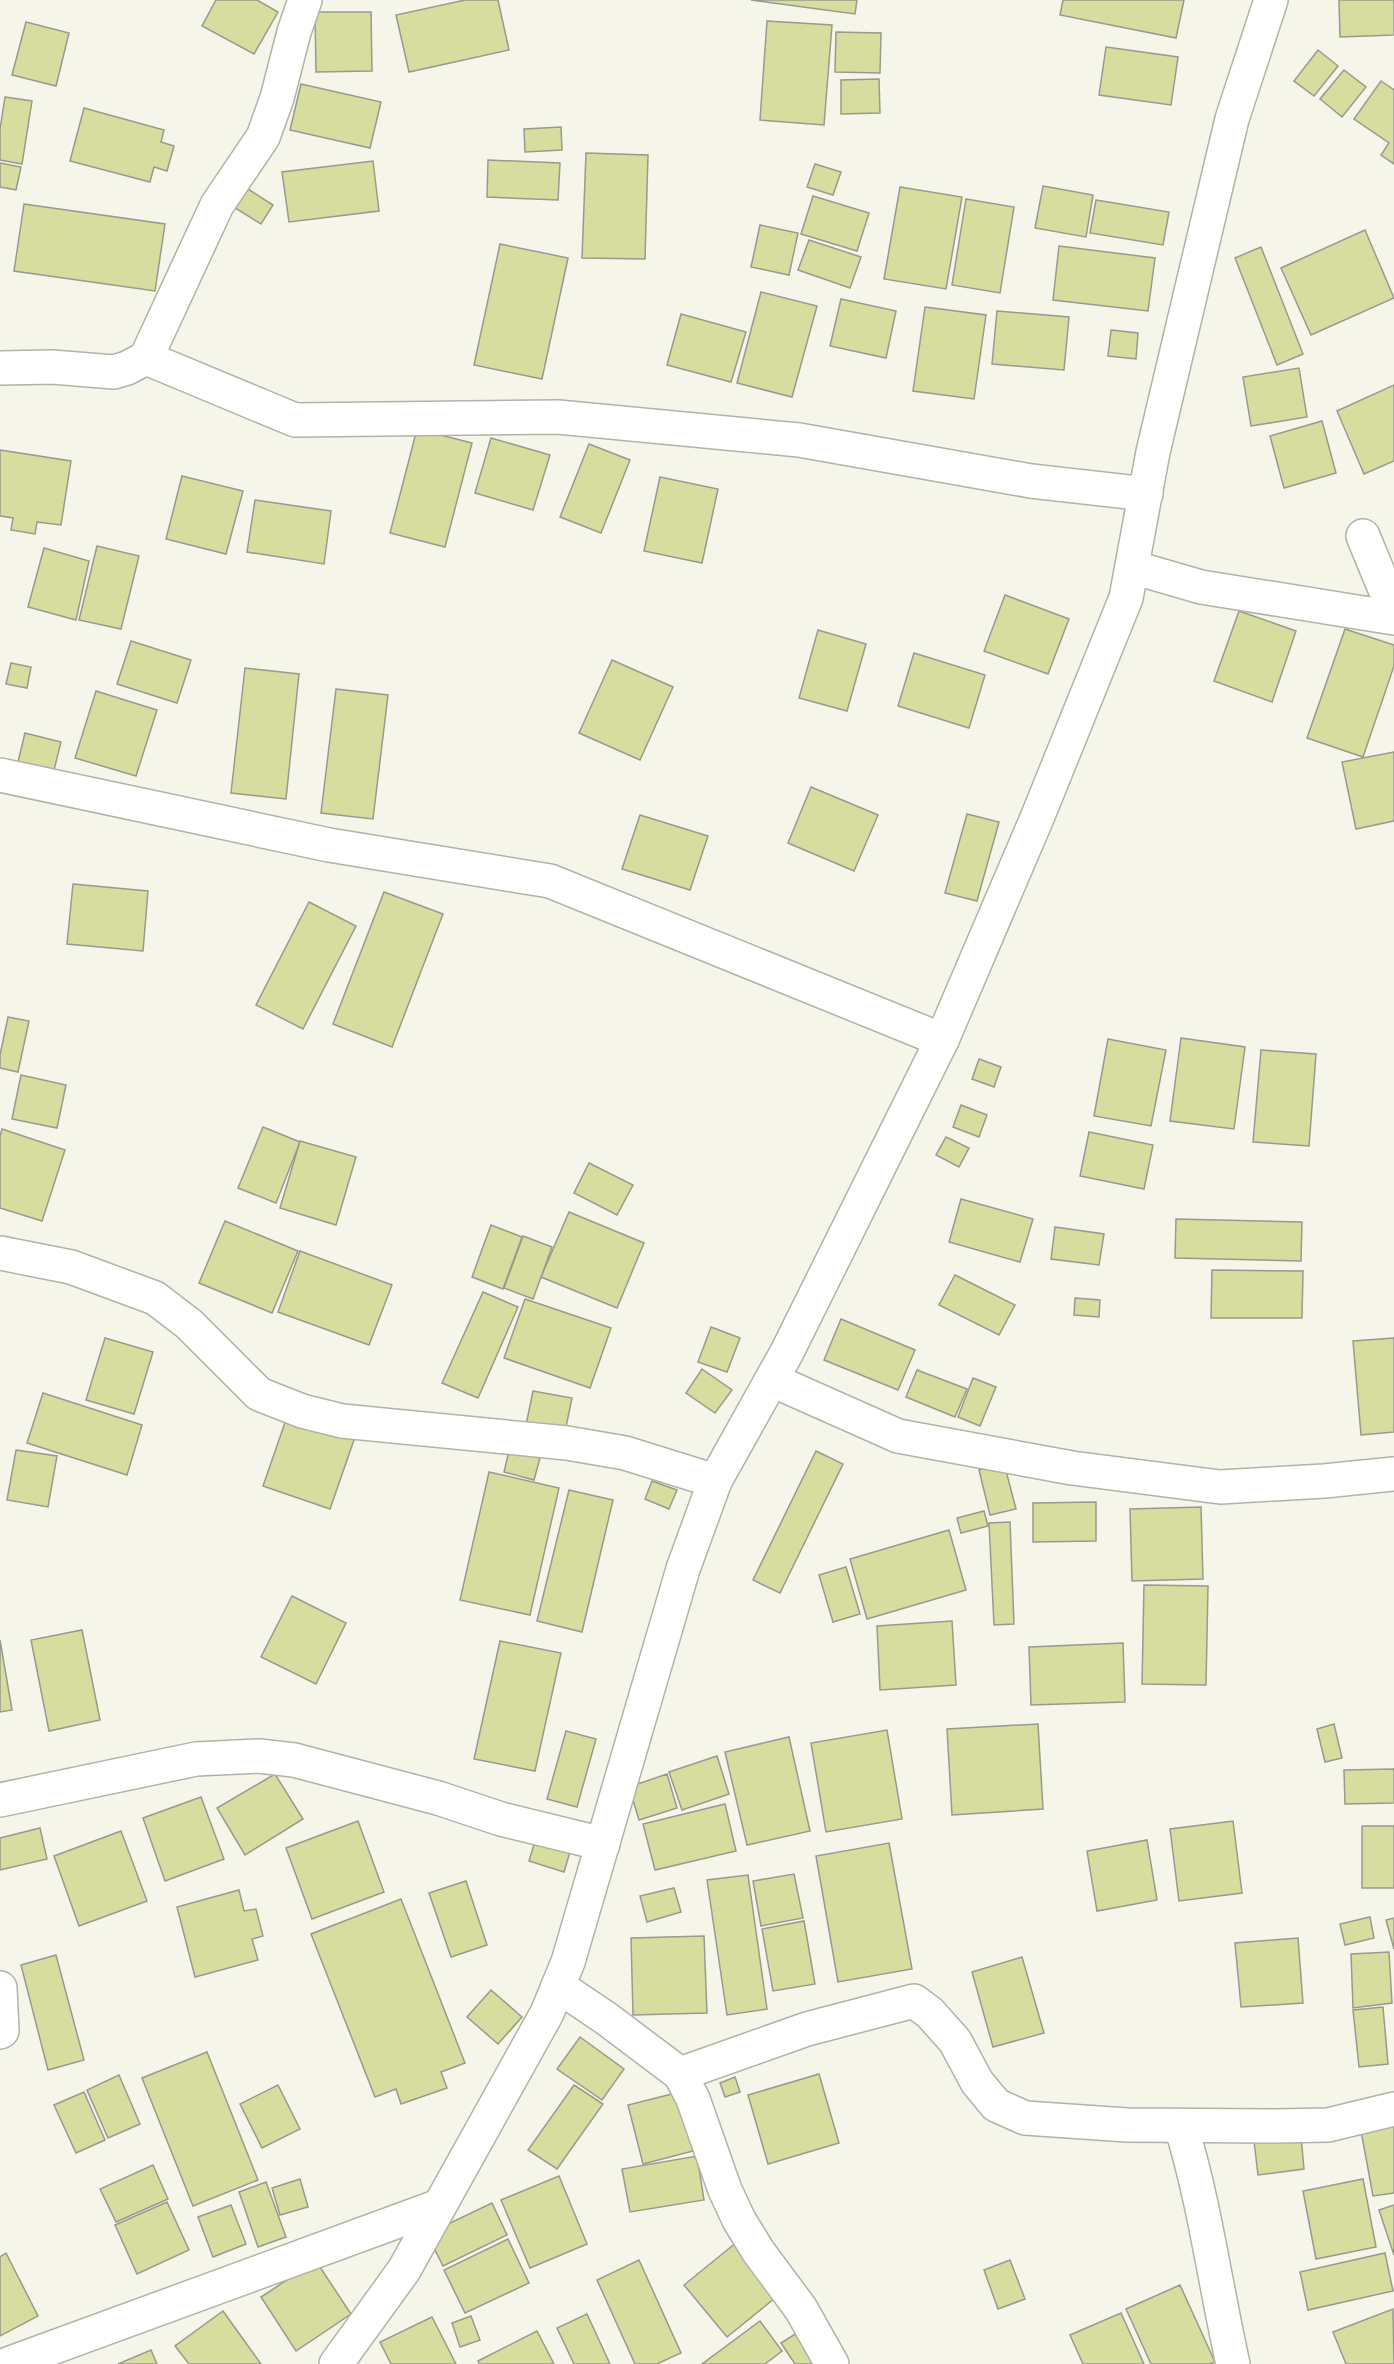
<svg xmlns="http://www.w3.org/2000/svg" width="1394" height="2364" viewBox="0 0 1394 2364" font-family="Figtree,sans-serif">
<rect width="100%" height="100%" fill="#f5f6e9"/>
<g fill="#d6dd9f" stroke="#989a8d" stroke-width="1.5">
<polygon points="216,0 257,0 278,12 254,54 202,26"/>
<polygon points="465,0 498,0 509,50 409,72 396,15"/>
<polygon points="751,0 857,0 855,14"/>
<polygon points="1063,0 1184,0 1176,38 1060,15"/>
<polygon points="1339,0 1394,0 1394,35 1340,37"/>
<polygon points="315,12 371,12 372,71 316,72"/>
<polygon points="767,21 832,25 824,125 760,120"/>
<polygon points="26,22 69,33 56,86 12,75"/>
<polygon points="836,32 881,33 880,73 835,72"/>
<polygon points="1106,47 1178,57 1171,105 1099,95"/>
<polygon points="1318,50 1338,66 1314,96 1294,81"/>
<polygon points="1344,70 1366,87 1342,117 1320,99"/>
<polygon points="879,79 880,113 841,114 841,80"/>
<polygon points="1381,81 1394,90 1394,164 1381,155 1389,143 1354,119"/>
<polygon points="301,84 381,102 370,148 290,130"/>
<polygon points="5,97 32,101 22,164 0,160 0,129"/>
<polygon points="84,108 164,130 161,142 174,146 167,171 154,167 150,182 70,161"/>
<polygon points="561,127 562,150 525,152 524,129"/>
<polygon points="586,153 648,155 645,259 582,258"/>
<polygon points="488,160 560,163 558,200 487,197"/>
<polygon points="373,161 379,211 289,222 282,172"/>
<polygon points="0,163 21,167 16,190 0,187"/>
<polygon points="815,164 841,172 833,195 807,187"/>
<polygon points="1043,186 1093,195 1086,237 1035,228"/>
<polygon points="245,187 273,205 261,224 232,206"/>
<polygon points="900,187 962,197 946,289 884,279"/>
<polygon points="813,196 869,213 857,251 801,234"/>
<polygon points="966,199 1014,207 1000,293 952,285"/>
<polygon points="1096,200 1169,212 1163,245 1090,233"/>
<polygon points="24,204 165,224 155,291 14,271"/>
<polygon points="760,225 798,233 789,275 751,267"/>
<polygon points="1365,230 1394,298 1311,335 1281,268"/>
<polygon points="809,240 861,257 850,288 798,270"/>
<polygon points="500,244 568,258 542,379 474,365"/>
<polygon points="1059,246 1155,258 1148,311 1053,300"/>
<polygon points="1261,247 1303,354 1277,365 1235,258"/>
<polygon points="761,292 817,306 792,397 737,383"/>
<polygon points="841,299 896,311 886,358 830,346"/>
<polygon points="925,307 986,315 974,399 913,391"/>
<polygon points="997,311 1069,317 1064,370 992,364"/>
<polygon points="681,314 746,332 731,382 667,365"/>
<polygon points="1111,330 1138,333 1136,359 1108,356"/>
<polygon points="1299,368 1307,417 1251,426 1243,377"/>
<polygon points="1394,385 1394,461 1364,474 1337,411"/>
<polygon points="1322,421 1336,473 1284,488 1270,436"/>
<polygon points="417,429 472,443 445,547 390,533"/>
<polygon points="491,438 550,455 533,510 475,493"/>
<polygon points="589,444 630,460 601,533 560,517"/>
<polygon points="0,450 71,461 61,525 37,522 35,534 11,530 13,518 0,516"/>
<polygon points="182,476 243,491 226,554 166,539"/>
<polygon points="660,477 718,489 702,563 644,551"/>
<polygon points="255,500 331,511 324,564 247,552"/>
<polygon points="97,546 139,556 121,629 79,620"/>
<polygon points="44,548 89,561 76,620 28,607"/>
<polygon points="1005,595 1069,619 1048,674 984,651"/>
<polygon points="1239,611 1296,631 1272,702 1214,681"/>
<polygon points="1345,629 1394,645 1394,666 1363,757 1307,738"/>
<polygon points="818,630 866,644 847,711 799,698"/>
<polygon points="131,641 191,660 177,703 117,684"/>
<polygon points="914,653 985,675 969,728 898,706"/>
<polygon points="612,660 673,687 640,760 579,733"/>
<polygon points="11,663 31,667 27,688 6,684"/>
<polygon points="245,668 299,674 286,799 231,793"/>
<polygon points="336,689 388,695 373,819 321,813"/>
<polygon points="96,691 157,710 136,776 75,758"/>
<polygon points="25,733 61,742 54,770 18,762"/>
<polygon points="1394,752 1394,821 1356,829 1342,762"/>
<polygon points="811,787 878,815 854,871 788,843"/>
<polygon points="967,814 999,822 977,901 945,893"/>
<polygon points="640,815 708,836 690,890 622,869"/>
<polygon points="73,884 148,891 143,951 67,944"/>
<polygon points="384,892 443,914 392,1047 333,1024"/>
<polygon points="309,902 356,926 303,1029 256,1005"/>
<polygon points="8,1017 29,1021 18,1072 0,1068 0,1055"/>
<polygon points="1181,1038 1245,1047 1234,1129 1170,1121"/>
<polygon points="1108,1039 1166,1050 1151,1126 1094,1116"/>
<polygon points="1261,1050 1316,1054 1309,1146 1253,1142"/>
<polygon points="979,1059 1001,1067 994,1087 972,1079"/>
<polygon points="21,1075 66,1085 57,1128 12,1119"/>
<polygon points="961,1105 987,1115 979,1137 953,1127"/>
<polygon points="263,1127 300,1142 276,1203 238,1188"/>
<polygon points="2,1129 65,1150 42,1221 0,1208 0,1136"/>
<polygon points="1089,1132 1153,1145 1144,1189 1080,1176"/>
<polygon points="946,1137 969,1148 959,1167 936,1155"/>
<polygon points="300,1141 356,1157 336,1225 280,1208"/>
<polygon points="589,1163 633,1185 617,1215 574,1193"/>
<polygon points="961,1199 1033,1219 1020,1262 949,1242"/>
<polygon points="569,1212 644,1243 617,1308 541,1277"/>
<polygon points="1176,1219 1302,1222 1301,1261 1175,1258"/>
<polygon points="225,1221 298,1251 272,1313 199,1283"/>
<polygon points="491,1225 522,1237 503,1289 472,1277"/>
<polygon points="1055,1227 1104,1234 1099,1265 1051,1259"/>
<polygon points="523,1236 552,1247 533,1299 504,1288"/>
<polygon points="300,1251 392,1285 369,1345 278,1312"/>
<polygon points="1212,1270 1303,1271 1302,1318 1211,1318"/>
<polygon points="955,1275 1015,1305 999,1335 939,1305"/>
<polygon points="483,1292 518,1307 478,1398 442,1383"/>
<polygon points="1075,1298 1100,1300 1099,1317 1074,1315"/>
<polygon points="525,1299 611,1328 590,1388 504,1358"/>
<polygon points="841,1319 915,1350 898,1390 824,1360"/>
<polygon points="711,1327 740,1338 727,1372 698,1362"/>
<polygon points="105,1338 153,1352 134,1414 86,1400"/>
<polygon points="1394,1338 1394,1432 1361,1435 1353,1341"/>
<polygon points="702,1369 732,1390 715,1413 686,1393"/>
<polygon points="917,1370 967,1389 955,1417 906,1397"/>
<polygon points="973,1378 996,1387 980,1426 958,1417"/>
<polygon points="533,1391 572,1398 565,1432 526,1425"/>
<polygon points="43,1393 142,1425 127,1475 27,1443"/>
<polygon points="288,1414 355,1437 330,1509 263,1486"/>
<polygon points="16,1450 57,1456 48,1507 7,1500"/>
<polygon points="509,1451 540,1458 534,1480 504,1472"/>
<polygon points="816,1451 843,1464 780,1593 753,1580"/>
<polygon points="1004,1463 1016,1509 990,1515 979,1470"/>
<polygon points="489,1472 559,1488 530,1615 460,1600"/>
<polygon points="652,1481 677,1490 669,1509 645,1499"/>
<polygon points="569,1490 613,1500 582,1632 537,1621"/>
<polygon points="1096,1502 1096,1541 1033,1542 1033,1503"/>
<polygon points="1201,1507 1203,1579 1132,1581 1130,1509"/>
<polygon points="984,1511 988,1526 961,1533 957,1518"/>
<polygon points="1010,1522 1014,1624 994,1625 989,1523"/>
<polygon points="949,1530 966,1590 867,1619 850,1559"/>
<polygon points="846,1567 860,1614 833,1622 819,1575"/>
<polygon points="1144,1585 1208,1586 1206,1685 1142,1684"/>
<polygon points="292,1596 346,1623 316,1684 261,1657"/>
<polygon points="952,1621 956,1685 880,1690 877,1626"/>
<polygon points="82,1630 100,1720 49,1731 31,1640"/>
<polygon points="0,1640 12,1710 0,1712"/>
<polygon points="500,1641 561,1653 535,1771 474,1759"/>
<polygon points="1123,1643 1125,1702 1031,1705 1029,1647"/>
<polygon points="1038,1724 1043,1809 952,1815 947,1729"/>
<polygon points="1334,1724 1342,1758 1325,1762 1317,1729"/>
<polygon points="887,1730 902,1819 826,1832 811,1743"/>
<polygon points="566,1731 596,1739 577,1807 547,1799"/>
<polygon points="789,1737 810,1831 747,1845 725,1752"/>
<polygon points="717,1756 729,1794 682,1810 669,1772"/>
<polygon points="1394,1769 1394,1803 1345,1804 1344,1770"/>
<polygon points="275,1774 303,1819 245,1855 217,1808"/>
<polygon points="667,1774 677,1808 639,1820 629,1787"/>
<polygon points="201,1797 224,1859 165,1881 143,1818"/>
<polygon points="725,1804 736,1851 655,1870 643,1824"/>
<polygon points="358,1821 384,1892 312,1919 286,1848"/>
<polygon points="1233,1821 1242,1893 1179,1901 1170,1829"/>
<rect x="1362" y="1826" width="32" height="62"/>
<polygon points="40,1828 47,1859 0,1870 0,1838"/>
<polygon points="121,1831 147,1901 79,1926 54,1856"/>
<polygon points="1147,1840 1157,1900 1097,1911 1087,1851"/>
<polygon points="535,1841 570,1852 564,1872 529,1861"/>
<polygon points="889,1843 912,1969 838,1982 816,1856"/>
<polygon points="794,1874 803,1918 761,1926 753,1881"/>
<polygon points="748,1875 767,2009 727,2015 707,1880"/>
<polygon points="466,1881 487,1945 451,1957 429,1893"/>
<polygon points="674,1888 681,1912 647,1922 640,1896"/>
<polygon points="239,1890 244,1911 256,1909 263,1936 252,1939 258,1960 195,1977 177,1907"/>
<polygon points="401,1899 465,2063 441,2072 447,2088 401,2104 396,2089 375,2097 311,1934"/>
<polygon points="1370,1917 1374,1938 1345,1945 1340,1924"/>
<polygon points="1394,1918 1394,1949 1386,1920"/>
<polygon points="804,1921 815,1984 773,1991 762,1929"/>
<polygon points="704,1936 707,2013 633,2015 631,1938"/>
<polygon points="1298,1938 1303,2003 1241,2007 1235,1943"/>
<polygon points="1389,1952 1392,2003 1353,2008 1351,1954"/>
<polygon points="56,1955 84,2060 48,2070 21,1965"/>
<polygon points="1022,1957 1044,2033 993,2047 972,1972"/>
<polygon points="491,1990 522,2017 498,2044 467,2017"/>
<polygon points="1383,2007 1388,2064 1359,2067 1353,2010"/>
<polygon points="580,2037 624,2069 602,2100 557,2069"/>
<polygon points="207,2052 258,2180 193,2206 142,2078"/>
<polygon points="819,2074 839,2143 768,2164 748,2095"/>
<polygon points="119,2075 140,2124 108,2138 87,2090"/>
<polygon points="735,2077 740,2092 725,2097 720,2083"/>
<polygon points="278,2085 300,2129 262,2148 240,2104"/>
<polygon points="574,2085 603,2104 557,2169 528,2150"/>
<polygon points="84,2092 105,2140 76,2153 54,2105"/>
<polygon points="680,2092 693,2151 643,2164 628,2105"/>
<polygon points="1394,2125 1394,2193 1373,2196 1361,2131"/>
<polygon points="1301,2136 1304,2169 1258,2175 1254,2141"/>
<polygon points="697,2156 704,2200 630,2212 622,2169"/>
<polygon points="153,2165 168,2199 116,2222 100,2189"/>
<polygon points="559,2176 587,2244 530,2268 501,2200"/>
<polygon points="300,2179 308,2207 280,2215 272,2188"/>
<polygon points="1363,2179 1376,2247 1316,2259 1303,2191"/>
<polygon points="266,2182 286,2237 258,2247 239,2192"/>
<polygon points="167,2202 189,2250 137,2274 115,2225"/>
<polygon points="492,2203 507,2235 443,2266 427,2234"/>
<polygon points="231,2205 246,2244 213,2257 198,2217"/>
<polygon points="1394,2205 1394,2255 1379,2210"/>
<polygon points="508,2239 529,2283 465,2313 444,2270"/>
<polygon points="737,2242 780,2294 727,2337 684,2285"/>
<polygon points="6,2253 38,2316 0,2336 0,2257"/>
<polygon points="1385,2253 1393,2291 1308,2310 1300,2272"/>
<polygon points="639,2260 681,2353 657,2364 635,2364 597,2280"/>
<polygon points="1010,2260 1025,2299 998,2309 984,2270"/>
<polygon points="316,2261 351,2314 296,2351 261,2297"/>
<polygon points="1180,2285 1215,2362 1210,2364 1151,2364 1126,2309"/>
<polygon points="1393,2309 1394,2364 1346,2364 1333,2332"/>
<polygon points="223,2311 261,2364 189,2364 175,2346"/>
<polygon points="1121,2313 1144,2364 1083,2364 1070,2335"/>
<polygon points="587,2314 610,2364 574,2364 557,2328"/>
<polygon points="471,2316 480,2340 460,2347 452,2323"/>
<polygon points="432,2317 456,2364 391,2364 380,2342"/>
<polygon points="760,2321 782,2351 765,2364 702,2364"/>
<polygon points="803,2329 814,2364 795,2364 781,2343"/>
<polygon points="537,2331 554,2364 479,2364 478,2361"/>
<polygon points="151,2350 157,2364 118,2364"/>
</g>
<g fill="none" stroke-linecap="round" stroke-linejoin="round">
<defs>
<g id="street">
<polyline points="146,358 295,420 558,417 799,440 1031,481 1146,494"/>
<polyline points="0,368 52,367 114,372 127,368 146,358 217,205 263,137 277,98 294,32 305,0"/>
<polyline points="1363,536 1394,611"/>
<polyline points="1132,567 1201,587 1394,618"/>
<polyline points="0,775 329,845 550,881 942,1040"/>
<polyline points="0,1253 71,1267 155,1298 189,1324 259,1394 302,1411 342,1421 567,1443 625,1453 715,1481"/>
<polyline points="772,1380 898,1436 1072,1468 1220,1487 1324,1481 1394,1474"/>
<polyline points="0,1800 196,1759 259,1756 294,1760 438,1798 501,1819 603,1844"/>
<polyline points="558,1986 607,2019 680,2074 693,2099 725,2190 739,2220 758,2251 801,2309 832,2364"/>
<polyline points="0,1988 2,2031 0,2032"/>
<polyline points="680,2074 807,2029 914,2001 930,2013 955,2041 977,2082 996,2105 1025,2118 1127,2125 1276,2126 1328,2125 1394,2109"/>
<path d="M 1181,2126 C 1205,2204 1215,2284 1233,2364"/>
<polyline points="8,2364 439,2206"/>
<polyline points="336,2364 404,2270 547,2013 568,1962 683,1569 715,1481 787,1352 942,1040 1037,818 1126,598 1153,452 1232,119 1271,0"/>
</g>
</defs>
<use href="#street" stroke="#b1b3a6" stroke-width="36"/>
<use href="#street" stroke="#fff" stroke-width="33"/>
</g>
</svg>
